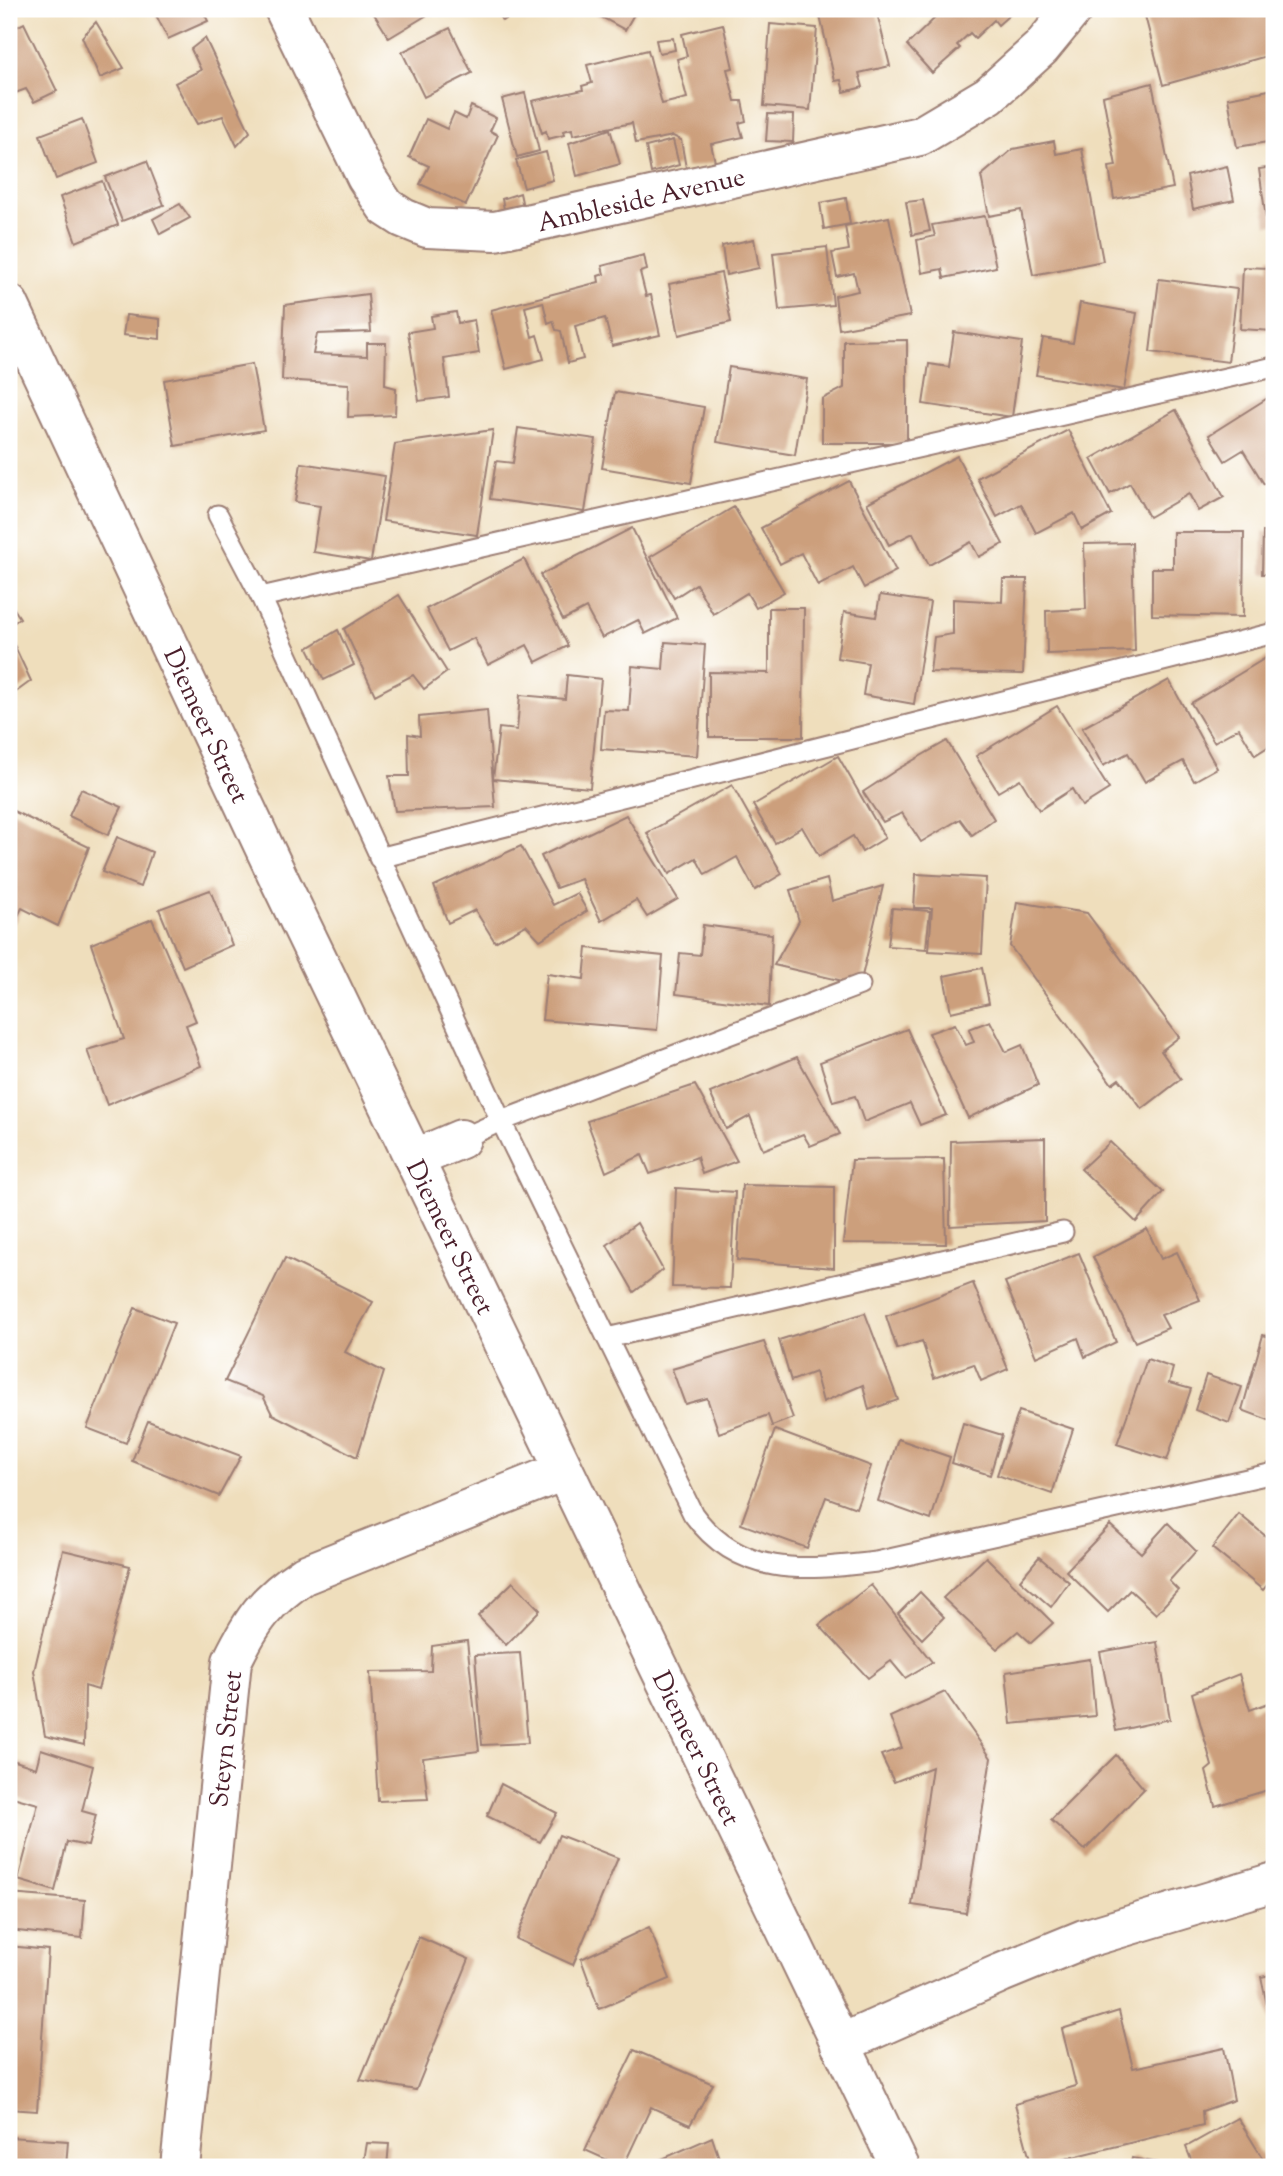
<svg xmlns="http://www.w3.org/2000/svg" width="1283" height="2176" viewBox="0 0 1283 2176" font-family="'Sorts Mill Goudy',serif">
<rect width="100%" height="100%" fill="#fff"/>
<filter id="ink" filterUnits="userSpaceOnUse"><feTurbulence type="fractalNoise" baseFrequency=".0143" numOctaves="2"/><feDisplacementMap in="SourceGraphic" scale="14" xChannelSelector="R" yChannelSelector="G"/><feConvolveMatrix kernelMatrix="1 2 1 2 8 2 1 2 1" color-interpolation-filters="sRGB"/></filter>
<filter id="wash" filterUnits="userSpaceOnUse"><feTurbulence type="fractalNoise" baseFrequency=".00686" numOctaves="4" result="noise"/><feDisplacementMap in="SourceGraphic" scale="28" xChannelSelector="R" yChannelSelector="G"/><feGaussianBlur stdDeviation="1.57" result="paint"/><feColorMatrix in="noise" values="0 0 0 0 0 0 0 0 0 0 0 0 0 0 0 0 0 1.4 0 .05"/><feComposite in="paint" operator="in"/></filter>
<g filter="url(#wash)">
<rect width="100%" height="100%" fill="#efdebc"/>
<g id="blocks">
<g fill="#cc9f7c">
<polygon points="153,9 202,9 208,21 168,39"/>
<polygon points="371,9 437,9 389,38"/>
<polygon points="496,9 528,9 502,21"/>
<polygon points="594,9 637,9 625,30 592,12"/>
<polygon points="830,9 876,9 890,66 859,73 863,87 844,92 841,80 835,81 819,12"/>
<polygon points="924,9 1016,9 998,25 994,20 975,38 970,33 957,45 960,48 932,73 907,45 934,19"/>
<polygon points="1147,9 1274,9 1274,54 1163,85 1144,12"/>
<polygon points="96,22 124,68 100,78 82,37"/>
<polygon points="24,23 57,91 34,102 26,89 10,95 9,91 9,31"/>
<polygon points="723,24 733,68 727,69 735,101 742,101 746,121 739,123 743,137 711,144 715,162 686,168 681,140 673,136 636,143 632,123 573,135 572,129 563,131 564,135 548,139 546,131 542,133 532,101 583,90 582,86 592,83 587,65 648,50 662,104 687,98 677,59 687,56 682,34"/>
<polygon points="770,24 817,28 810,110 764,106"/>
<polygon points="450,28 472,73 424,97 402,52"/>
<polygon points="205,38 250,132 237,146 223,116 197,124 175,83 201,70 191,49"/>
<polygon points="673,38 675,50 659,53 656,40"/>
<polygon points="1152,83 1173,188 1114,199 1109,167 1116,166 1103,96"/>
<polygon points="1274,89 1274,141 1237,147 1228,98"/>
<polygon points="525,93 539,151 517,157 502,99"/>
<polygon points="471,106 496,118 490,131 498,135 466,205 420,184 429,166 409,157 426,119 447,129 454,113 466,119"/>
<polygon points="768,114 794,115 793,142 766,141"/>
<polygon points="82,119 98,163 56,179 40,135"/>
<polygon points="610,129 620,164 577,176 569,143"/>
<polygon points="673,140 679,165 651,173 646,147"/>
<polygon points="1054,141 1056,154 1082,149 1103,261 1033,275 1021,210 989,216 981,176 1013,149"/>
<polygon points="546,152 553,180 524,188 516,160"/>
<polygon points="147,161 164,205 122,221 105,177"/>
<polygon points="1227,166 1234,200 1193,209 1187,176"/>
<polygon points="1274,167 1274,224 1267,225 1259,169"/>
<polygon points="102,181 118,225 76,242 60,197"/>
<polygon points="520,193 525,216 506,219 502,199"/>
<polygon points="846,198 850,224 824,229 820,203"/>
<polygon points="923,200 930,231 912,235 906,202"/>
<polygon points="180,204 190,218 160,234 153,219"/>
<polygon points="985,216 996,267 944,278 942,269 922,273 917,240 935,236 932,225"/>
<polygon points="889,217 910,316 839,329 835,296 858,291 854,273 837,277 832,253 849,250 845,226"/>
<polygon points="754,239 759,268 726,275 722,246"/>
<polygon points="827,247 833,305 779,310 773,253"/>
<polygon points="644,255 647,270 640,272 646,296 651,295 660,335 612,346 605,318 575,326 583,359 568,363 561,331 556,330 553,321 548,323 543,302 525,307 532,337 537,335 544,359 506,369 491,310 599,282 598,276 604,274 602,266"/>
<polygon points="1270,257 1274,257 1274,331 1240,329 1243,267 1269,268"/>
<polygon points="721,273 731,322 679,335 669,284"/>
<polygon points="1159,279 1237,289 1228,362 1150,352"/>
<polygon points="368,294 371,332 317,334 313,354 367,356 367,343 386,343 385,385 396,388 395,415 348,417 349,384 282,380 285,305"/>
<polygon points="1080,303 1137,313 1124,390 1036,375 1043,338 1073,343"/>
<polygon points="456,312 458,323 474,320 479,353 444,359 449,397 419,401 408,332 433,328 431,316"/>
<polygon points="126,315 160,319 160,339 123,335"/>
<polygon points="954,332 1022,342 1012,417 923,404 929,364 949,367"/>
<polygon points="907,340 907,443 822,443 822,399 844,388 844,341"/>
<polygon points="252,364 264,430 175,446 164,380"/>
<polygon points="729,367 807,379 795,455 717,442"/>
<polygon points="615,392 704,407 691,483 602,468"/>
<polygon points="1274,394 1274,477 1264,484 1243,450 1225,461 1209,435"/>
<polygon points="1176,410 1224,497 1198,511 1189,494 1149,517 1130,483 1110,494 1091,459"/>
<polygon points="518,428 596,439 585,512 490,499 496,461 513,463"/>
<polygon points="493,430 477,535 383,521 395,444"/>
<polygon points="1068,430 1111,514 1082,530 1074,513 1036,533 1021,504 997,517 977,478"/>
<polygon points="957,456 1003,544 979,557 971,542 929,565 913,533 889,545 867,503"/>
<polygon points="301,463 385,476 371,561 313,552 320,506 295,502"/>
<polygon points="849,481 896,571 864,588 853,567 818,586 801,553 780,564 761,528"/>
<polygon points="734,507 784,592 756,608 747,593 713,614 696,584 674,598 650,557"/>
<polygon points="632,528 677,618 645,634 638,620 602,638 586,608 563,620 540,575"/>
<polygon points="1173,532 1244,532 1243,617 1152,615 1152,568 1173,568"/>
<polygon points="1263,532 1274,532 1274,574 1262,574"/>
<polygon points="1132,543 1135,651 1047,654 1046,611 1086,609 1084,544"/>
<polygon points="524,559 568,646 536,662 527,645 488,665 474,638 448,651 426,609"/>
<polygon points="1003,579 1027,579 1023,674 930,672 934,637 953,634 953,599 1002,602"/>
<polygon points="399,595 447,672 424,689 413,675 375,695 344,629"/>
<polygon points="880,595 930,602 914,704 863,695 868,663 837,658 844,612 876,617"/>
<polygon points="9,601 20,618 9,626"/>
<polygon points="769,608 804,608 803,737 709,737 709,672 769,673"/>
<polygon points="338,630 354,665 324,680 308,648"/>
<polygon points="9,634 31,681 9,697"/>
<polygon points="665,642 705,645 697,756 601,749 604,710 629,711 632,666 663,669"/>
<polygon points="1274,653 1274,743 1255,755 1239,728 1214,742 1191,703"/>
<polygon points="567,675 601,679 590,788 493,779 499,728 517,730 520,695 565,699"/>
<polygon points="1169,680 1217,768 1194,781 1183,761 1145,782 1128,753 1103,766 1082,728"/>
<polygon points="1057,706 1109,789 1082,806 1072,789 1039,810 1020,779 998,792 976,756"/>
<polygon points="487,710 495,807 395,811 389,776 409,776 408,734 420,736 419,717"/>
<polygon points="947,741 994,819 972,835 960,819 921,842 902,813 883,822 863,792 898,769"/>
<polygon points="838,756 885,838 862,852 853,836 819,856 802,827 775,843 753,805"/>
<polygon points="732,785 782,874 755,890 737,857 705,875 696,858 669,874 647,833"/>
<polygon points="81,789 122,807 108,835 69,816"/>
<polygon points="9,809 89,847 58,926 22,908 9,933"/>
<polygon points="626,815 678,899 647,917 636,900 601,921 581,879 556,888 541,856"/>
<polygon points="117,837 152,852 140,887 102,872"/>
<polygon points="521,846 553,905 577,893 587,911 540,940 526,925 495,942 475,910 448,923 434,886"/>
<polygon points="916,874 986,878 982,954 929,951 932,908 914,908"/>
<polygon points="827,879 832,901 883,886 860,985 774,965 799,921 790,890"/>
<polygon points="210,890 232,945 183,967 159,909"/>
<polygon points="1017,902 1087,913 1179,1037 1161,1051 1181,1079 1142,1109 1119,1079 1112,1084 1010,946"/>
<polygon points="892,908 930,911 926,949 888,946"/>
<polygon points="152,919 196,1021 186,1025 201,1066 107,1105 87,1050 124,1039 91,944"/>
<polygon points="703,925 772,934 769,1006 676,994 680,953 700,955"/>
<polygon points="587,948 663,956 657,1030 542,1020 547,974 584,979"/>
<polygon points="982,968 989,1003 951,1012 944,976"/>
<polygon points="990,1021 1006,1052 1022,1045 1038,1085 968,1118 929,1033 955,1024 966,1045 974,1042 969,1029"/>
<polygon points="907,1029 946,1115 920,1125 910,1103 864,1122 855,1096 833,1102 820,1062"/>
<polygon points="797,1057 840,1134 810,1146 803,1134 763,1150 750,1116 726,1129 710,1093"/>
<polygon points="695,1085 737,1161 702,1174 697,1157 650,1174 642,1155 606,1172 587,1121"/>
<polygon points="1045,1138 1045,1221 950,1226 951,1141"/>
<polygon points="1110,1142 1163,1192 1136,1222 1081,1169"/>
<polygon points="944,1159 946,1244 843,1243 852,1160"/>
<polygon points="742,1185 834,1187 834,1268 737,1260"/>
<polygon points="676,1188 735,1192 730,1288 672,1287"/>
<polygon points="637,1223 663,1270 634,1292 607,1245"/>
<polygon points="1147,1229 1161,1259 1177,1252 1200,1300 1161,1315 1168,1328 1135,1342 1093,1257"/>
<polygon points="1079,1253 1116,1342 1085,1357 1078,1338 1036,1357 1005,1282"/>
<polygon points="285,1258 373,1302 345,1352 384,1372 357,1457 272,1414 263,1396 225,1381"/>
<polygon points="973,1283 1008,1369 981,1381 974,1364 934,1378 922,1341 897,1349 886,1316"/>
<polygon points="135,1308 174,1323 126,1443 87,1428"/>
<polygon points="865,1313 898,1400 869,1410 863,1385 823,1402 815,1372 791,1381 779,1340"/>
<polygon points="1263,1335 1274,1338 1274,1422 1242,1410"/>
<polygon points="764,1342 793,1418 772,1426 768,1415 719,1433 707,1398 685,1404 672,1369"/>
<polygon points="1147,1359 1173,1368 1169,1383 1191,1389 1167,1460 1117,1444"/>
<polygon points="1206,1375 1242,1387 1229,1423 1195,1410"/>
<polygon points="1019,1411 1073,1429 1052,1494 997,1475"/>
<polygon points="148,1421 241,1456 219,1496 132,1461"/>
<polygon points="963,1423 1002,1435 990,1475 952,1463"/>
<polygon points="775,1430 871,1466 856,1508 826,1497 807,1548 741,1524"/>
<polygon points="898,1439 950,1457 931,1520 878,1501"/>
<polygon points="1239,1514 1274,1543 1274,1577 1263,1590 1212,1548"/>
<polygon points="1168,1523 1196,1551 1169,1581 1178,1590 1156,1614 1130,1590 1108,1612 1066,1571 1110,1525 1141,1553"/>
<polygon points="63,1550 130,1566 98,1690 85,1686 84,1745 45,1736 34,1671"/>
<polygon points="986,1557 1053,1623 1031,1643 1018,1631 997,1649 943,1598"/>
<polygon points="1039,1557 1069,1582 1051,1607 1020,1580"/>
<polygon points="513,1582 540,1610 506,1645 478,1616"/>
<polygon points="871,1585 932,1662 905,1678 891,1661 868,1678 819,1625"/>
<polygon points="920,1592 944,1617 922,1639 898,1614"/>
<polygon points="467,1641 479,1751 423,1758 428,1799 378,1801 370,1672 431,1671 432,1646"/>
<polygon points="1157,1642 1170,1719 1116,1731 1100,1652"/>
<polygon points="520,1653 528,1743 482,1745 475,1655"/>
<polygon points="1090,1659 1095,1716 1011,1724 1006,1672"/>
<polygon points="1239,1674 1250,1710 1274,1701 1274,1776 1268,1777 1271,1789 1215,1806 1206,1771 1212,1766 1192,1693"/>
<polygon points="945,1692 991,1758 966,1913 912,1905 932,1767 894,1782 881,1755 902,1748 890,1717"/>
<polygon points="41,1749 93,1766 82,1811 96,1815 88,1846 67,1842 55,1891 18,1880 38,1804 9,1796 9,1759 36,1768"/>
<polygon points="1116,1755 1144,1789 1085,1850 1051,1820"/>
<polygon points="501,1784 557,1813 540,1842 487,1816"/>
<polygon points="559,1835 618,1858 573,1965 516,1939"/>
<polygon points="9,1894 85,1900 82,1938 9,1930"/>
<polygon points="649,1927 670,1979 599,2009 581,1959"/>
<polygon points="419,1937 469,1959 416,2090 360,2080"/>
<polygon points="9,1946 48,1950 37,2111 9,2109"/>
<polygon points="1274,1974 1274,2033 1273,2033 1261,1977"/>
<polygon points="1119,2011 1133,2068 1224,2048 1234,2100 1202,2111 1203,2125 1032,2167 1015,2104 1076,2086 1062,2029"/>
<polygon points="634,2050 713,2084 690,2125 651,2107 623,2167 585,2150"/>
<polygon points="1238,2118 1268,2167 1194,2167 1186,2147"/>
<polygon points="9,2137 68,2141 66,2167 9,2167"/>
<polygon points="712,2137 722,2167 644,2167"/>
<polygon points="367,2143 389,2144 387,2167 363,2167"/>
<polygon points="1132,2158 1175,2166 1175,2167 1130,2167"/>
</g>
</g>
</g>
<g filter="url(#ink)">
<use href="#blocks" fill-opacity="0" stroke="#9c7e74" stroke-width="2"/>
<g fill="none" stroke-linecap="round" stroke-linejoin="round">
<defs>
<g id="service">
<path d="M 218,515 L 261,597 L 501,1121 L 693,1514 C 740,1579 806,1570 876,1562 L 1274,1473"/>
<polyline points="261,597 1274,367"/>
<polyline points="379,858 1274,633"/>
<polyline points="461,1139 501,1121 860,985"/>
<polyline points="607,1338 1063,1232"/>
</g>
<g id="minor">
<polyline points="284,9 366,177 386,207 403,218 427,228 495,231 920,136 989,95 1041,48 1073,9"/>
<polyline points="414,1159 461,1139"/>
<polyline points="840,2044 1001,1973 1084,1939 1274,1882"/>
<path d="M 180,2167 L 232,1661 C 252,1620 266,1600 304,1575 L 563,1471"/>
</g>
<polyline id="tertiary" points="9,304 280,881 900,2167"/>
</defs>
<use href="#service" stroke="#9c7e74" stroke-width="23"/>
<use href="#minor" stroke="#9c7e74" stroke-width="42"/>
<use href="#tertiary" stroke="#9c7e74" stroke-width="42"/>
<use href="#service" stroke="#fff" stroke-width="19"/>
<use href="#minor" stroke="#fff" stroke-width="38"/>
<use href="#tertiary" stroke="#fff" stroke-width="38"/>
</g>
</g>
<g text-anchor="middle" stroke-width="5" stroke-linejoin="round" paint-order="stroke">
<g font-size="26" fill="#4a1f2b" stroke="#fff">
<text transform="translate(641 199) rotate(-13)" y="9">Ambleside Avenue</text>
<text transform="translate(207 725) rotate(65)" y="9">Diemeer Street</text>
<text transform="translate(451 1237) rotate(64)" y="9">Diemeer Street</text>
<text transform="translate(225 1739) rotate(-84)" y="9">Steyn Street</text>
<text transform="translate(697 1748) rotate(64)" y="9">Diemeer Street</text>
</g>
</g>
<rect width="1283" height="2176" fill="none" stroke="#fff" stroke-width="35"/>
</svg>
